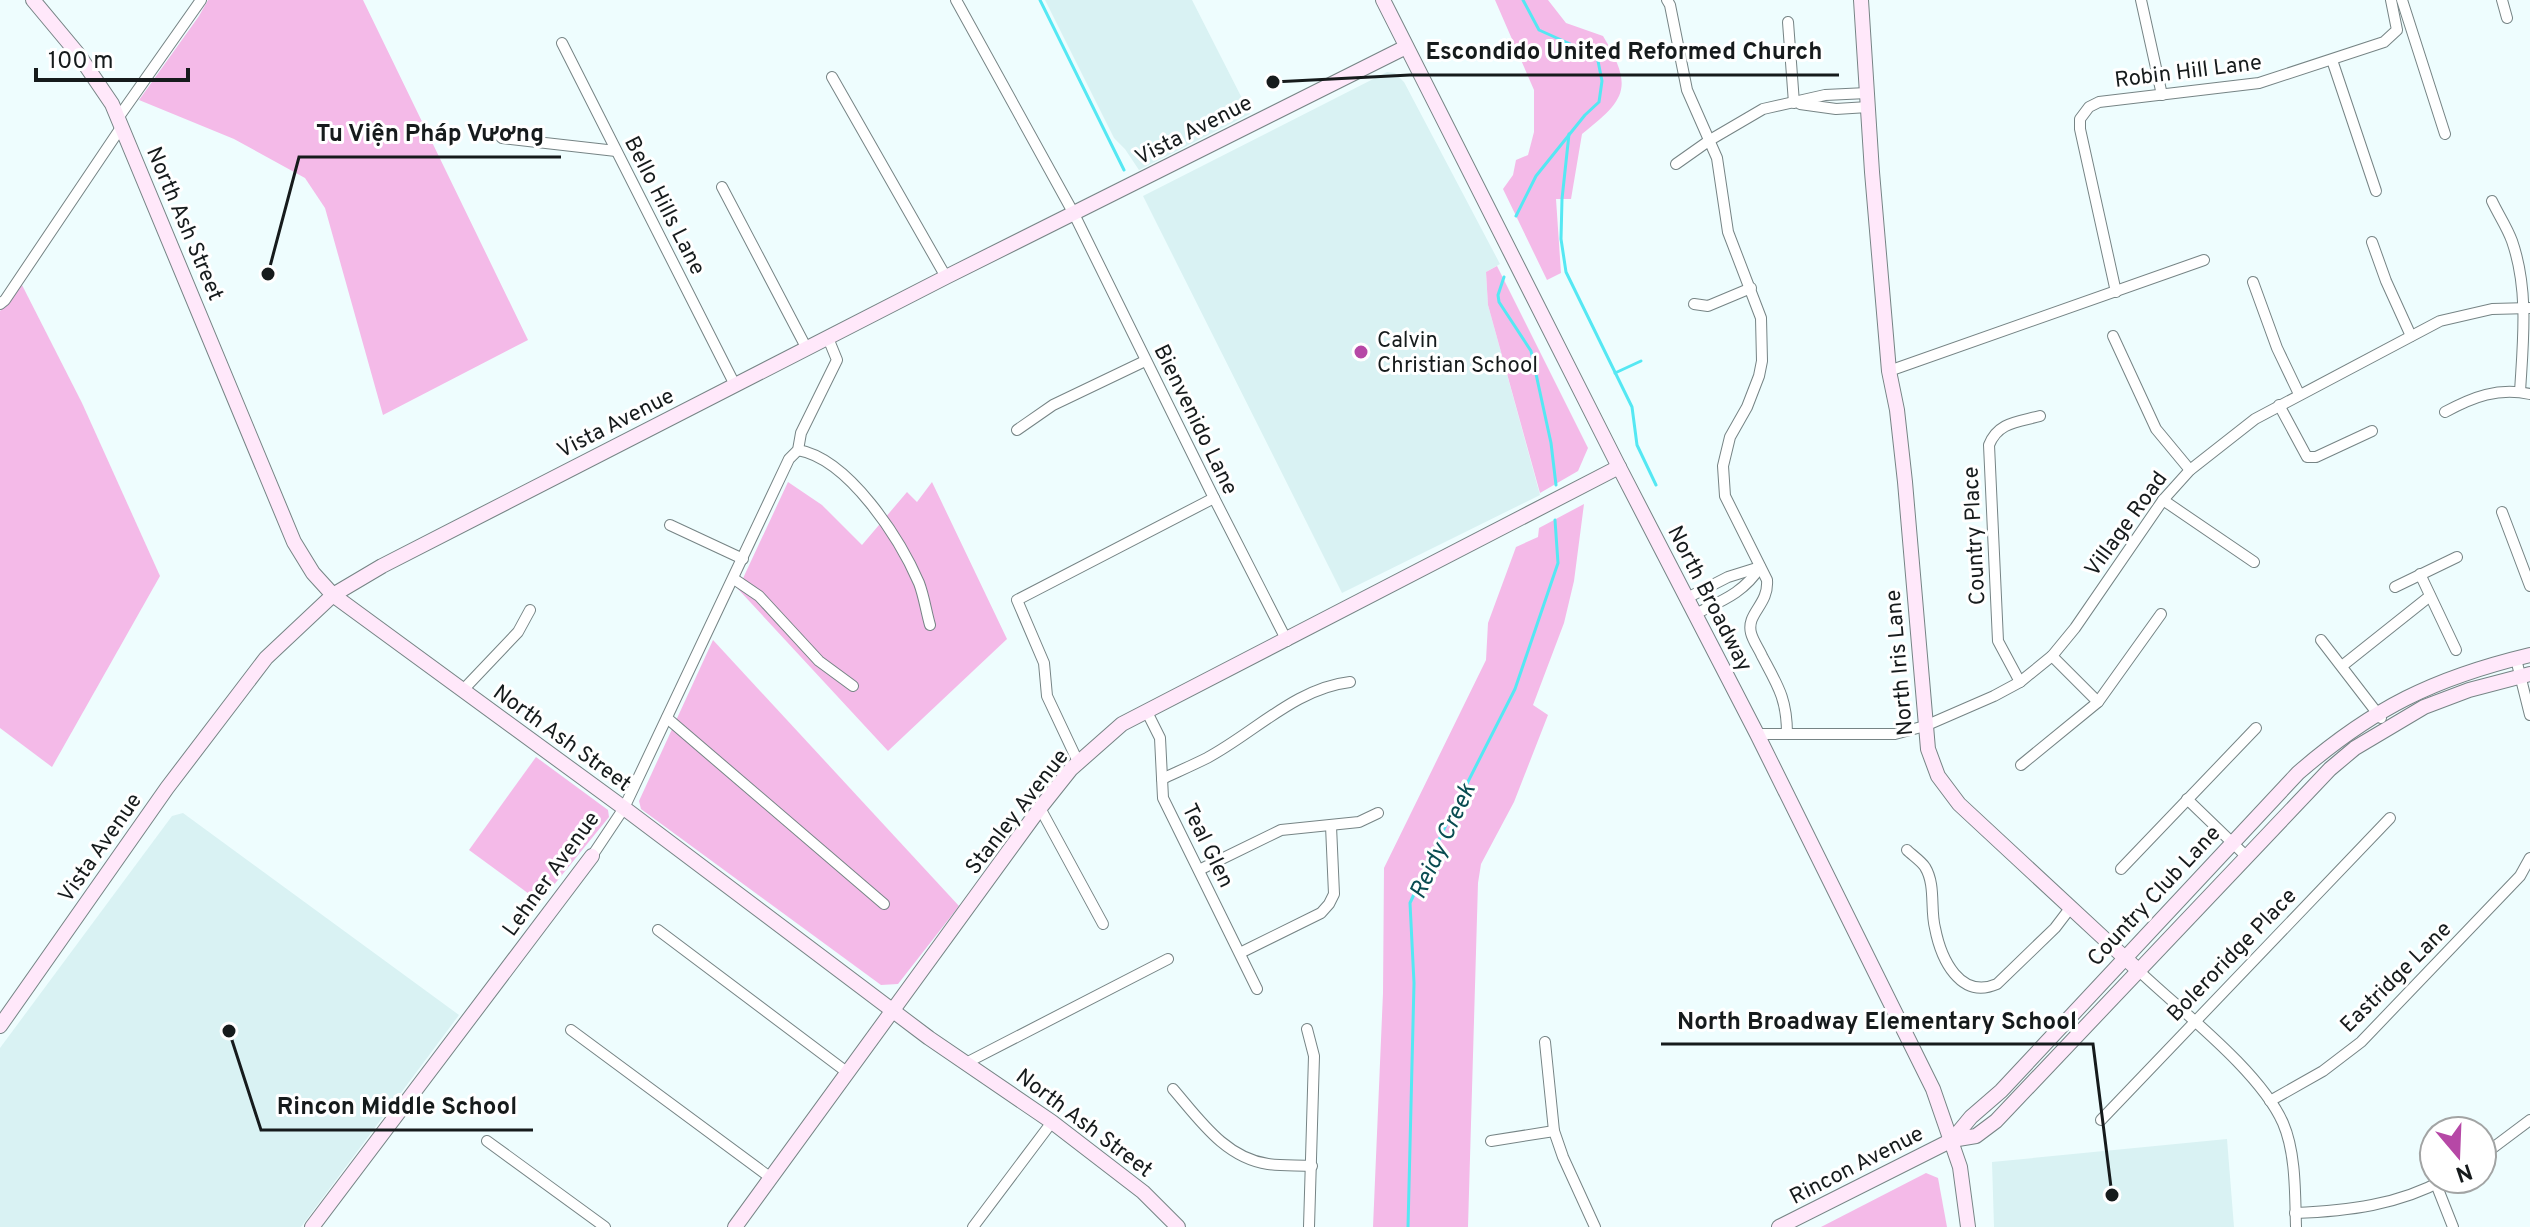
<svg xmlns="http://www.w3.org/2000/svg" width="2530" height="1227" viewBox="0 0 2530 1227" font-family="Overpass,sans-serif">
<rect width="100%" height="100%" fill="#eefdfe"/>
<g fill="#d9f2f3">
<polygon points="1045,0 1192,0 1250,114 1139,170 1125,149 1114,138"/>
<polygon points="1387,72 1395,73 1404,82 1500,264 1486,272 1488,305 1540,495 1342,593 1143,196"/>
<polygon points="183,813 459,1015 301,1227 0,1227 0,1048 172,816"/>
<polygon points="2227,1139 2234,1227 1994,1227 1992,1162"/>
</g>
<g fill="#f4bae8">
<polygon points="208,0 363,0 528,340 383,415 325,208 305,178 234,139 139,100 199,16"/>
<path d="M 1495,0 L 1548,0 L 1566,23 L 1603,36 C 1634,88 1626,99 1582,134 L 1571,199 L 1556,199 L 1561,273 L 1547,280 L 1503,189 L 1513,175 L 1516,160 L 1528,155 L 1534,132 L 1534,90 Z"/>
<polygon points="1497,266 1588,448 1578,471 1540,493 1488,305 1486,272"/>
<polygon points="22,285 82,403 160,576 52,767 0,728 0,311"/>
<polygon points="788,482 822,505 862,545 907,492 917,502 932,482 1007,639 888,751 738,589"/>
<polygon points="1584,504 1574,581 1564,623 1533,705 1548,715 1514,802 1481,864 1478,883 1468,1227 1373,1227 1383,993 1384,868 1486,660 1488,623 1516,547 1538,537 1539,528"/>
<polygon points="713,640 959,906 898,984 881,985 641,809 639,801"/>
<polygon points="536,757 608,810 609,817 540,902 469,850"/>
<polygon points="1926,1173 1938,1178 1947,1227 1821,1227"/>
</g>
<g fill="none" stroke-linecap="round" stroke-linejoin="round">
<g stroke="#55e8f3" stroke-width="3">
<polyline points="1040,0 1124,170"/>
<polyline points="1569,134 1562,199 1561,239 1566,272 1632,407 1637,445 1656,485"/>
<polyline points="1516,216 1536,176 1585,115 1599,102 1602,81 1597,56 1539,30 1523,0"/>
<polyline points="1504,277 1498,295 1499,302 1531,351 1551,443 1556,485"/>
<polyline points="1615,373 1641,361"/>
<polyline points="1408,1227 1414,983 1410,903 1444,829 1515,689 1558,563 1555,520"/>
</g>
<defs>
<g id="street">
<polyline points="956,0 1074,214 1214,498 1287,641"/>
<path d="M 1667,0 L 1670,5 L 1687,90 L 1717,158 L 1728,232 L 1761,318 L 1762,361 L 1759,376 L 1747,407 L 1730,437 L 1723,466 L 1725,496 L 1767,580 C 1769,605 1746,613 1751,633 C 1753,641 1759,649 1762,656 C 1778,686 1787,699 1787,734"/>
<polyline points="2141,0 2162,95"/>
<polyline points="2402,0 2445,134"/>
<polyline points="2502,0 2507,18"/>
<polyline points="1788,22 1794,103"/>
<polyline points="562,43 735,385"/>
<polyline points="2332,60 2376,191"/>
<polyline points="832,77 946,277"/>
<polyline points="1800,104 1836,109 1868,107"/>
<polyline points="118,118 201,0"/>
<polyline points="498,134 502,138 616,151"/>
<polyline points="1676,164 1710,140 1763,109 1825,95 1867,93"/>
<polyline points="722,187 807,349"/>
<path d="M 2492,201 C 2498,214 2507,227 2512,241 C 2529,290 2523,341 2520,392"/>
<polyline points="2372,242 2386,281 2411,336"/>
<polyline points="2253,282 2277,348 2299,394"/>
<polyline points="2116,292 2080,129 2080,119 2089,107 2099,102 2259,83 2384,42 2397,30 2391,0"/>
<polyline points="0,304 5,300 122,126"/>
<polyline points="1694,304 1708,306 1751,288"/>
<polyline points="2113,336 2156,429 2190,470"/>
<polyline points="1889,371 2204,260"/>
<polyline points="2279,405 2307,457 2316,457 2372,431"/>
<path d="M 2445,412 C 2473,397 2498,387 2530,394"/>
<polyline points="1017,430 1053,405 1145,361"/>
<path d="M 798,450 C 849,459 900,539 919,583 C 924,596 926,611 930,625"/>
<polyline points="2163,500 2254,562"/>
<polyline points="2502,512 2530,586"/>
<polyline points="670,525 743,559"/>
<polyline points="2420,574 2456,650"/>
<polyline points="734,579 759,596 819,661 853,686"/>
<polyline points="2395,587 2457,557"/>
<polyline points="1687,598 1728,577 1760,567"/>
<path d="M 1695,614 C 1721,601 1744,593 1760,567"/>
<polyline points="2321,640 2381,718"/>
<polyline points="2052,656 2098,702"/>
<polyline points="2516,659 2530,715"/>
<polyline points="2342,666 2430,596"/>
<path d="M 2020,682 L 1998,641 L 1989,445 C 1998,422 2018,422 2040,416"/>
<polyline points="462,691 518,632 530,610"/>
<polyline points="1147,712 1160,738 1163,798 1257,989"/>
<polyline points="667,718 884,904"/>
<polyline points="1757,734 1895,734 1925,726 1994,696 2020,682 2052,656 2075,628 2163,500 2190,470 2255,419 2440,321 2492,309 2530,308"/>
<polyline points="1079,764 1047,696 1044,663 1017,600 1214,498"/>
<polyline points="2021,765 2098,702 2161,614"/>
<path d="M 1162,779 C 1177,772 1193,765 1207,758 C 1254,733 1296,688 1350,682"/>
<polyline points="2187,799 2246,856"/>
<polyline points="1040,808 1103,924"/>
<path d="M 1907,850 C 1912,855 1921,861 1925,867 C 1936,885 1930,909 1935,928 C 1941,959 1960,1000 1997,984 L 2055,928 L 2071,907"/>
<polyline points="592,856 624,808 789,459 798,450 801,433 837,360 828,338"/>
<polyline points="2121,869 2256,728"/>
<polyline points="1199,870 1281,830 1359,822 1378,813"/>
<polyline points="658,930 848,1073"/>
<polyline points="1240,953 1321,913 1329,904 1334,894 1331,826"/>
<path d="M 2139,971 C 2181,1011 2260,1071 2283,1123 C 2296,1153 2295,1194 2296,1227"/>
<polyline points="1307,1029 1314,1056 1309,1227"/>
<polyline points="571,1030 771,1178"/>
<polyline points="1545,1042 1554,1131 1563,1157 1595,1227"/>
<polyline points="966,1063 1168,959"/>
<path d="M 1173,1089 C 1199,1119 1225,1158 1268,1164 C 1282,1166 1298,1165 1312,1166"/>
<polyline points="2270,1101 2323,1071 2361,1042 2520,876 2530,858"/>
<polyline points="2101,1120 2390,818"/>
<polyline points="487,1141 605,1227"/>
<polyline points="1491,1141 1554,1131"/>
<polyline points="2482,1156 2530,1120"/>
<polyline points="2436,1184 2453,1227"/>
<path d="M 2295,1213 C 2347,1211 2399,1205 2445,1179"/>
<polyline points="973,1227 1052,1122"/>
</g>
<g id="secondary">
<polyline points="33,0 78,54 112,104 294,542 313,573 333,595 624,808 929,1038 1052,1122 1143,1192 1178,1227"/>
<polyline points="1383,0 1619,467 1757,734 1933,1089 1960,1167 1968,1227"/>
<polyline points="1861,0 1872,172 1889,371 1897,410 1905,482 1928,749 1938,776 1959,804 2139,971"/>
<polyline points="0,1026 167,788 266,658 333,595 382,566 946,277 1406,47"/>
<path d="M 1952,1140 L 1971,1117 L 2001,1091 L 2298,773 C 2373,708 2434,678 2530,655"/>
<polyline points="312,1227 592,856"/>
<polyline points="735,1227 1040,808 1071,769 1122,724 1619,467"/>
<polyline points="1779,1227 1952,1140 1976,1136 1996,1121 2330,769 2355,748 2424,707 2469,690 2530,674"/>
</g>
</defs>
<use href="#street" stroke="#768485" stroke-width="12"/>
<use href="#secondary" stroke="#768485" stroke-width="16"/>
<use href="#street" stroke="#fff" stroke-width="10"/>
<use href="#secondary" stroke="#ffe8fa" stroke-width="14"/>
</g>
<circle fill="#b648a6" stroke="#fff" stroke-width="3" cx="1361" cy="352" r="8"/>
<g text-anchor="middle" stroke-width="6" stroke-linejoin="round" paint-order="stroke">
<g font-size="22" fill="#161b1c" stroke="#fff">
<text transform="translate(2188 70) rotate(-7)" y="8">Robin Hill Lane</text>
<text transform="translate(1193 129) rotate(-27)" y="8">Vista Avenue</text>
<text transform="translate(666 205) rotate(63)" y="8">Bello Hills Lane</text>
<text transform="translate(186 223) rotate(67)" y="8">North Ash Street</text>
<text transform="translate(1197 419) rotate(64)" y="8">Bienvenido Lane</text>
<text transform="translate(615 422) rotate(-27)" y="8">Vista Avenue</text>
<text transform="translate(2125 523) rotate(-54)" y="8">Village Road</text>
<text transform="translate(1973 536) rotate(-93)" y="8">Country Place</text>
<text transform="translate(1711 598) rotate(63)" y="8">North Broadway</text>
<text transform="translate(1898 663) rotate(-95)" y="8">North Iris Lane</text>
<text transform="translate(563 737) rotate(36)" y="8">North Ash Street</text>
<text transform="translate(1016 811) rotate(-52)" y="8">Stanley Avenue</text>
<text transform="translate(1209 845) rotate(64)" y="8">Teal Glen</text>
<text transform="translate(99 847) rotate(-55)" y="8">Vista Avenue</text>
<text transform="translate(550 873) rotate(-54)" y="8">Lehner Avenue</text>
<text transform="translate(2153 895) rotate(-47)" y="8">Country Club Lane</text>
<text transform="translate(2231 954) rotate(-46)" y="8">Boleroridge Place</text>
<text transform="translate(2395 976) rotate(-45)" y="8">Eastridge Lane</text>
<text transform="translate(1085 1122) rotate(37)" y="8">North Ash Street</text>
<text transform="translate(1856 1164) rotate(-27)" y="8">Rincon Avenue</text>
</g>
<g font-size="22" fill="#161b1c" stroke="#fff" text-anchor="start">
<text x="1377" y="347">Calvin<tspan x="1377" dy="25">Christian School</tspan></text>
</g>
<g font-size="24" font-style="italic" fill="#094c51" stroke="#fff">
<text transform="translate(1442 841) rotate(-65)" y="8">Reidy Creek</text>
</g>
</g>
<path fill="none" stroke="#161b1c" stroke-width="3" d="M1273 82L1410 75H1839M268 274L299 157H561M2112 1195L2093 1044H1661M229 1031L261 1130H533"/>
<g fill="#161b1c" stroke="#fff" stroke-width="3">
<circle cx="1273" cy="82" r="8"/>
<circle cx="268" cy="274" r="8"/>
<circle cx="2112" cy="1195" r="8"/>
<circle cx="229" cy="1031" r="8"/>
</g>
<g font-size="24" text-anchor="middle" font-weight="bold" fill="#161b1c" stroke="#fff" stroke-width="6" stroke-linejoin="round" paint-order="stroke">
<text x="1624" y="59">Escondido United Reformed Church</text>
<text x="430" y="141">Tu Viện Pháp Vương</text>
<text x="1877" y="1029">North Broadway Elementary School</text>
<text x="397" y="1114">Rincon Middle School</text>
</g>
<g transform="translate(2458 1155) rotate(161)"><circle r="38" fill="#ffffff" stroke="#a2a4a4" stroke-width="2"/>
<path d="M0-6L14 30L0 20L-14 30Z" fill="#b648a6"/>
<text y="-12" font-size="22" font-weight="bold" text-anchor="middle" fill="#161b1c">N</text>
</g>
<path d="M36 68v12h152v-12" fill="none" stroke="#161b1c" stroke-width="4"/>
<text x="48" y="68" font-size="24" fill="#161b1c" stroke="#ffffff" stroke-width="6" paint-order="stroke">100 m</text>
</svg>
